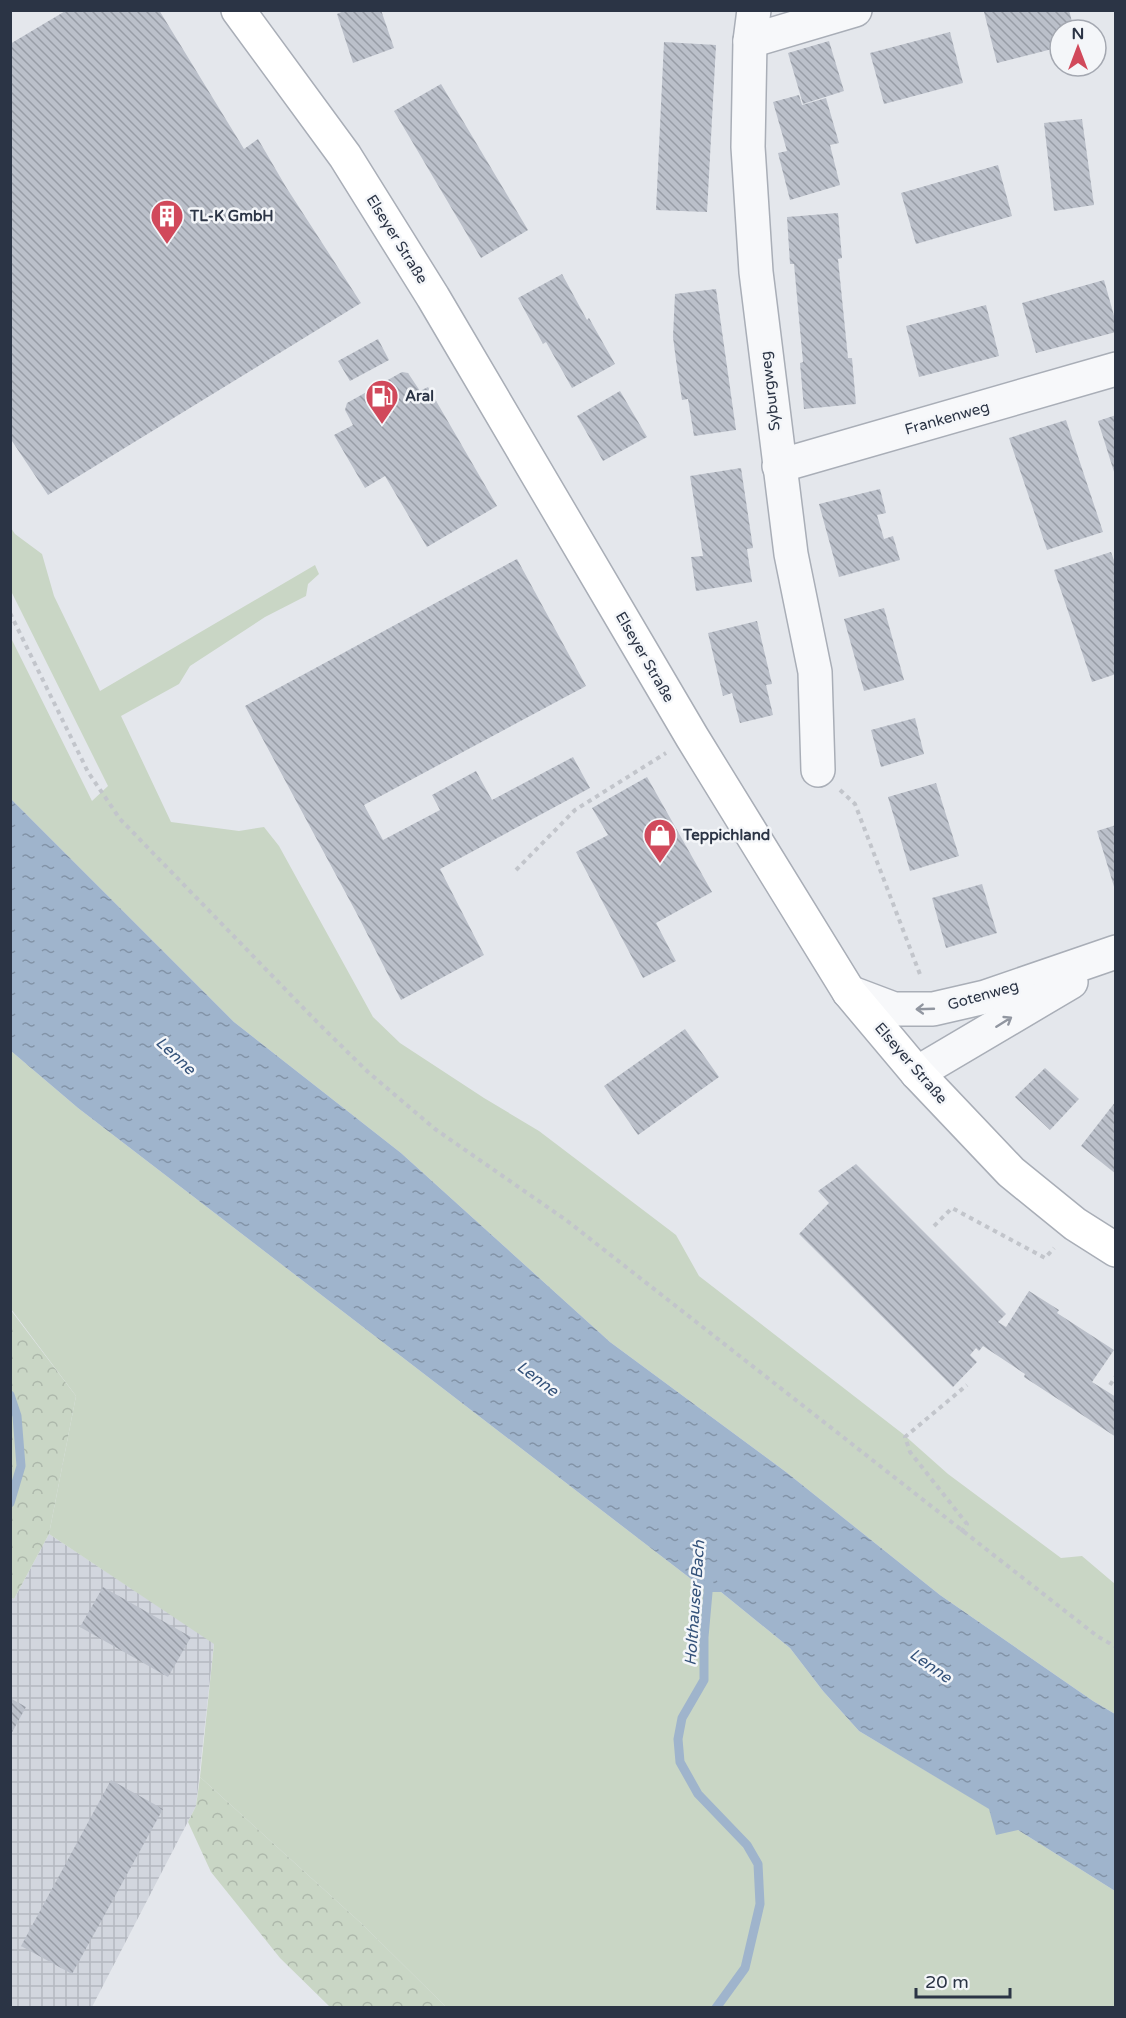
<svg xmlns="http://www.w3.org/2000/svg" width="1126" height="2018" viewBox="0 0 1126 2018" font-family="'Varela Round',sans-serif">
<defs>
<pattern id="industrial-grid" width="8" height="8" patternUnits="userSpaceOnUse" patternTransform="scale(1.5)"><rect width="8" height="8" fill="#d2d6de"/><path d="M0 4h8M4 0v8" fill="none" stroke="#b4b8c0"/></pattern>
<pattern id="forest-crowns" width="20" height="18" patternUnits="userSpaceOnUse" patternTransform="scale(1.5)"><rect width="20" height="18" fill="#c9d6c5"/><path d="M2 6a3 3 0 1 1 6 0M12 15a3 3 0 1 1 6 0" fill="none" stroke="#adb8ab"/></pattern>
<pattern id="water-ripples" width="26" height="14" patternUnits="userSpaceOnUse" patternTransform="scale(1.5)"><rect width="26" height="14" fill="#9fb4cc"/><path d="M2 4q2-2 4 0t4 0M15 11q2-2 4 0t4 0" fill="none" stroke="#8293a7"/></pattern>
<pattern id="building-back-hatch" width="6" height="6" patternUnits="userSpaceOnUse" patternTransform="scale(1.5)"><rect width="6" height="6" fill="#bbc0ca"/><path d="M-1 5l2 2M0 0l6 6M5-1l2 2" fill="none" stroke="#989da6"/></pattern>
</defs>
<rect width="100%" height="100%" fill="#e4e7ec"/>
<polygon fill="url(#industrial-grid)" points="49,1534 214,1643 196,1806 92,2007 11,2007 10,1597 14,1599"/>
<g fill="#c9d6c5">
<polygon points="11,528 15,534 42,554 54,596 100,691 315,565 319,574 308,584 306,596 265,617 190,666 179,684 121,716 171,822 239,831 264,827 279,846 373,1017 400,1043 484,1098 539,1131 676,1235 699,1276 903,1434 948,1474 1061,1558 1082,1556 1115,1584 1115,1714 1093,1701 940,1595 786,1472 610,1342 401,1153 234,1022 11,799 10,636 92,801 108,786 11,591"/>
<polygon points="11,1051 78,1108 708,1592 721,1592 790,1648 823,1691 859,1731 990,1809 1018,1830 1115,1891 1115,2007 446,2007 362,1924 200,1777 214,1644 49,1534 76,1396 11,1309"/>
</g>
<g fill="url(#forest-crowns)">
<polygon points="10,1309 76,1396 49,1534 14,1599 10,1597"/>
<polygon points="200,1777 362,1924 446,2007 330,2007 280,1958 211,1872 188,1822 196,1806"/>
</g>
<polygon fill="url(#water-ripples)" points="11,799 234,1022 401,1153 610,1342 786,1472 940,1595 1093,1701 1115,1714 1115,1891 1018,1830 996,1835 989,1809 859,1731 823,1691 790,1648 721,1592 708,1592 78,1108 11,1051"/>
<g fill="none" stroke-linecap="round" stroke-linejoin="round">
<g stroke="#9fb4cc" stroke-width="9">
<polyline points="10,1395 17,1416 21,1466 10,1503"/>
<polyline points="709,1581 704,1637 704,1680 682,1718 678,1739 680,1762 698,1794 747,1845 758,1864 760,1904 745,1968 716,2008"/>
</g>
</g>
<g fill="url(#building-back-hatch)">
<polygon points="67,10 159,10 244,149 258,139 286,187 361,303 48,495 10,438 10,44"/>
<polygon points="346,10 381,10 394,48 353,63 337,14"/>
<polygon points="988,10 1069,10 1074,30 1060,30 1060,47 997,63 984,12"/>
<polygon points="950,32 963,83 884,104 870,53"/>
<polygon points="829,41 844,91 803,104 788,53"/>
<polygon points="664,42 716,45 707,212 656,210"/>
<polygon points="441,84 528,230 481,258 394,111"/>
<polygon points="799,95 802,105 826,98 839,143 830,145 840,185 790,200 778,153 787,151 773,102"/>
<polygon points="1082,119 1094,205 1054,211 1044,123"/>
<polygon points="998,165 1012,216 916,244 901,193"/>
<polygon points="838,213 842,258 838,259 848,358 852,358 856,404 804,409 800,363 803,362 794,264 790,264 787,217"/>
<polygon points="562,274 587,320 589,318 615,364 572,388 546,342 543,344 518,298"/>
<polygon points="1104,280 1116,323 1116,332 1036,353 1022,303"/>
<polygon points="716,289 736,430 694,436 688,399 682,400 676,360 673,337 675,294"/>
<polygon points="986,305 999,356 919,377 906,326"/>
<polygon points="378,339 389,360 350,381 338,361"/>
<polygon points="402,372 408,373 420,391 428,387 497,506 427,547 385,476 365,488 334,435 353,425 345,410 347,403"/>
<polygon points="620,391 647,437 603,461 577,416"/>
<polygon points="1116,415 1116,475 1115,475 1098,421"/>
<polygon points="1066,420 1103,532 1047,550 1009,438"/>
<polygon points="741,468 753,548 747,549 752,582 696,591 691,557 703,556 690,476"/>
<polygon points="880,489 886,513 877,515 884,539 893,536 900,560 839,577 819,504"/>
<polygon points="1111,552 1116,566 1116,674 1092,682 1054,570"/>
<polygon points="517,559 586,686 364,805 383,840 440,810 432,795 476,771 492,800 573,757 590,788 440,869 484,955 401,1000 357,914 245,706"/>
<polygon points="884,608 904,680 864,691 844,619"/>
<polygon points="757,621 772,684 766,685 773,715 740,723 732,693 723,696 708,633"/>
<polygon points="915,718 924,754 881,767 871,730"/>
<polygon points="647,777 712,892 656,923 676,961 643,978 576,852 608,835 592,808"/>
<polygon points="936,783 959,856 910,871 888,797"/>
<polygon points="1116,825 1116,890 1115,890 1097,831"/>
<polygon points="982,884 997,933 946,948 932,898"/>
<polygon points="685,1029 719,1077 638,1135 604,1086"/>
<polygon points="1045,1068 1079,1099 1050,1130 1015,1097"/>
<polygon points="1116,1101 1116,1174 1081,1146"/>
<polygon points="856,1164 1006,1314 998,1322 1006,1327 1029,1291 1059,1310 1057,1313 1114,1350 1092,1382 1116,1397 1116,1437 1024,1377 1025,1374 983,1346 979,1351 976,1348 970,1355 977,1362 953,1387 799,1234 829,1203 818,1191"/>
<polygon points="103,1587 191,1637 168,1677 80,1627"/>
<polygon points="10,1698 26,1707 10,1736"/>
<polygon points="111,1780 163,1809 72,1974 21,1946"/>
</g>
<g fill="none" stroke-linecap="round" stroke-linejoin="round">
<defs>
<g id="street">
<polyline points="754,10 750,41 748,147 756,272 791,554 815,672 818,770"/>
<polyline points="750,41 855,10"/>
<polyline points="779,466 1116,369"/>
<polyline points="849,992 894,1009 933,1009 985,997 1116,952"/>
<polyline points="917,1073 1071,982"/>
</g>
<polyline id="secondary" points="238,10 345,156 433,297 692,737 849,992 917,1073 1011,1172 1075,1224 1116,1250"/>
</defs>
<use href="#street" stroke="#a9aeb7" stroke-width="36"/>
<use href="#secondary" stroke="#a9aeb7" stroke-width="36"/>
<g stroke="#c2c5cb" stroke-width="4" stroke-dasharray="4.5 4.5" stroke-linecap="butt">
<polyline points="10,613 88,772 120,819 319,1024 368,1072 435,1129 566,1220 1097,1636 1116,1647"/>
<polyline points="840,790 855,804 921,977"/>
<polyline points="516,870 575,810 666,753"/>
<polyline points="934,1226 952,1208 1045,1258 1054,1248"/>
<polyline points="1110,1385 1116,1376"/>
<polyline points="961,1532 967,1524 910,1452 905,1437 967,1385"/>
</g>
<use href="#street" stroke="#f7f8fa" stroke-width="33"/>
<use href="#secondary" stroke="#fff" stroke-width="33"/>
</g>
<defs><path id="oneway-shaft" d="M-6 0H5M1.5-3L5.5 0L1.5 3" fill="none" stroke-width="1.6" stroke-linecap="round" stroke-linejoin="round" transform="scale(1.5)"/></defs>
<g stroke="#9196a0">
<use href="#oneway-shaft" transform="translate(925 1009) rotate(178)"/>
<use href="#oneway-shaft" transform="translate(1004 1022) rotate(-32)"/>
</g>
<defs>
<symbol id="building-pin" viewBox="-11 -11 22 30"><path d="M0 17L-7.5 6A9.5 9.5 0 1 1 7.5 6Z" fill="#d1495b" stroke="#f4f6f9"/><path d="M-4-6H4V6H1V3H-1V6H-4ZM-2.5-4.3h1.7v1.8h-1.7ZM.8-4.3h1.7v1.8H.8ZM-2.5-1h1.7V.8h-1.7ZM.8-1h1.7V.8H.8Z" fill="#fff"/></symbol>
<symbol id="fuel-pin" viewBox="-11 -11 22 30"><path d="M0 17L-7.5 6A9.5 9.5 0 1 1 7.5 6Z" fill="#d1495b" stroke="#f4f6f9"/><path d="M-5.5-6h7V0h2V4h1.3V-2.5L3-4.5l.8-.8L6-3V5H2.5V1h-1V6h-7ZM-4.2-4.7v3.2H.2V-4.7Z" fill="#fff"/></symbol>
<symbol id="shop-pin" viewBox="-11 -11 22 30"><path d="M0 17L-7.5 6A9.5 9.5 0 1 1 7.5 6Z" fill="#d1495b" stroke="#f4f6f9"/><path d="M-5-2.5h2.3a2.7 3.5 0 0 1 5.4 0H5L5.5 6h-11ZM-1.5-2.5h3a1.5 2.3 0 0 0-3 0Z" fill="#fff"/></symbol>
</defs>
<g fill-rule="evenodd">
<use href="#building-pin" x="148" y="197" width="38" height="52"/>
<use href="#fuel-pin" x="363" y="377" width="38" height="52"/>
<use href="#shop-pin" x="641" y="816" width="38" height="52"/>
</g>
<g text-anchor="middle" stroke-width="5" stroke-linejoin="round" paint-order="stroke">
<g font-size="15" font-weight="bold" fill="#2b3445" stroke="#f4f6f9" text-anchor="start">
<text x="190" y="221">TL-K GmbH</text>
<text x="405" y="401">Aral</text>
<text x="683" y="840">Teppichland</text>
</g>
<g font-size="15" fill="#2b3445" stroke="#f4f6f9">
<text transform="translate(397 239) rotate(58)" y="5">Elseyer Straße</text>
<text transform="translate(770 391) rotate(-97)" y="5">Syburgweg</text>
<text transform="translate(947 418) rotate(-16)" y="5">Frankenweg</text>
<text transform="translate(645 657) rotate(60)" y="5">Elseyer Straße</text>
<text transform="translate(983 995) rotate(-16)" y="5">Gotenweg</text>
<text transform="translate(911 1063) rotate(49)" y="5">Elseyer Straße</text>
</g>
<g font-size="16" font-style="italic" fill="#34527a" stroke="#f4f6f9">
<text transform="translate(176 1055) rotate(43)" y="6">Lenne</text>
<text transform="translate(538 1378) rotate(37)" y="6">Lenne</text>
<text transform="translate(694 1603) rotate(-86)" y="6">Holthauser Bach</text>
<text transform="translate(931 1665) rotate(35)" y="6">Lenne</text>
</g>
</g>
<rect width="1126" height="2018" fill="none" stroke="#2b3445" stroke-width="24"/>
<g transform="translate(1078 48)"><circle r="28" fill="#f4f6f9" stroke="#a4a8b1" stroke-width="1.5"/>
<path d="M0-4.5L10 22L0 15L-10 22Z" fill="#d1495b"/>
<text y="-9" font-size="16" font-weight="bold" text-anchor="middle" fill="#2b3445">N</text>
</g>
<path d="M916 1988v9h94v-9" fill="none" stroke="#2b3445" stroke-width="3"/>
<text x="925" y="1988" font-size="18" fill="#2b3445" stroke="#f4f6f9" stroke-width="4.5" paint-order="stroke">20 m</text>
</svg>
